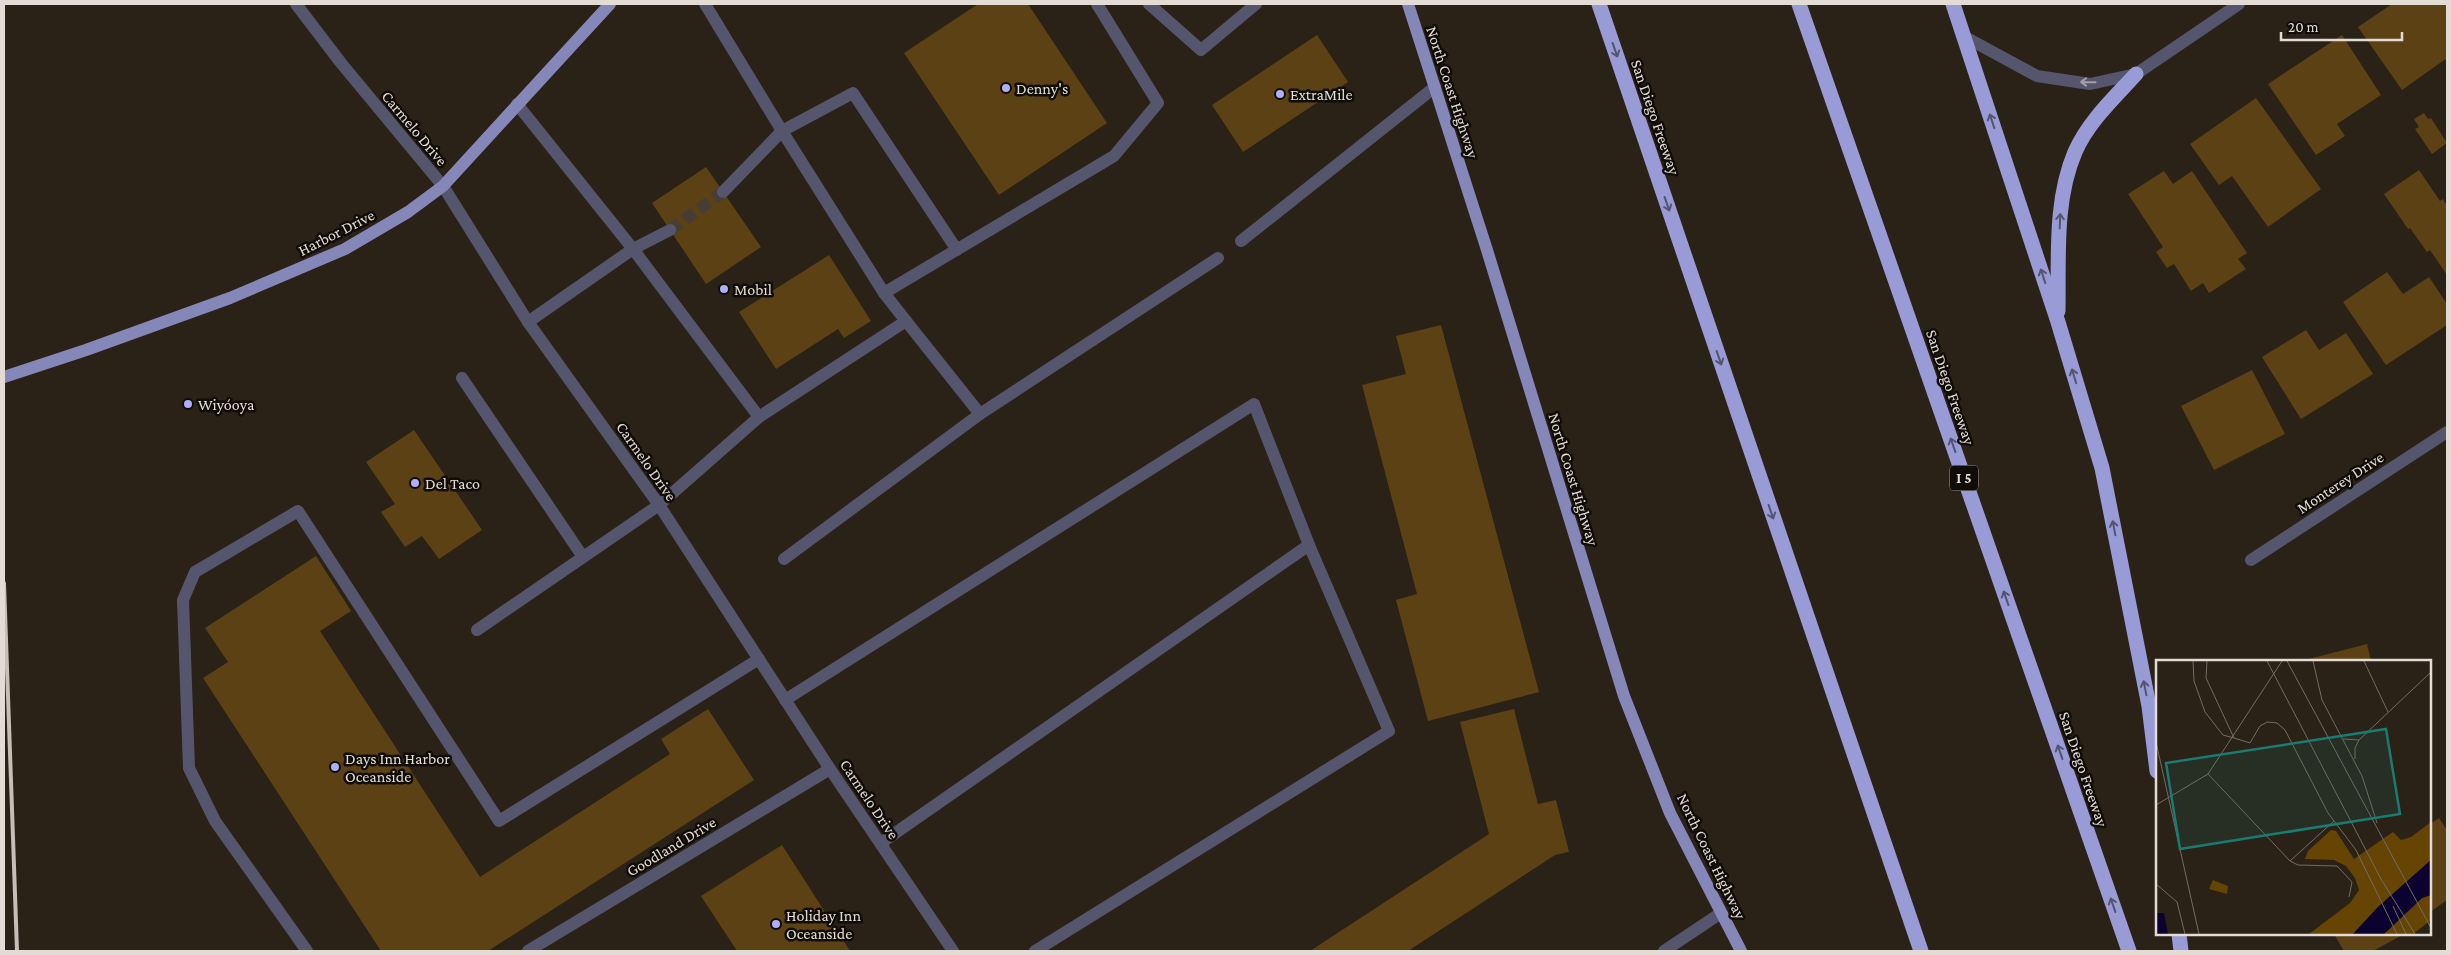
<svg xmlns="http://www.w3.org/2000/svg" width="2451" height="955" viewBox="0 0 2451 955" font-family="'Crimson Pro',serif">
<rect width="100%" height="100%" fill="#2a2217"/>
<g fill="#5c4114">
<polygon points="978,4 1028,4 1107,123 999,195 904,53"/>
<polygon points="2392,4 2447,4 2447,58 2402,90 2358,27"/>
<polygon points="1317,35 1348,82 1243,152 1212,105"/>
<polygon points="2342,35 2381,95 2337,124 2345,136 2316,155 2268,84"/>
<polygon points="2256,98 2321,189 2268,227 2232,176 2219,185 2190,144"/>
<polygon points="2424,113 2428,119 2431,118 2447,143 2432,154 2415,129 2419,127 2414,119"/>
<polygon points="706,167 761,247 706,284 652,203"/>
<polygon points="2419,170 2440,201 2443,199 2447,206 2447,275 2430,250 2427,252 2410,228 2408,229 2384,194"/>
<polygon points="2164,171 2173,184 2192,171 2247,253 2238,259 2246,269 2209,293 2203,283 2191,291 2174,264 2167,268 2156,252 2163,247 2128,194"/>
<polygon points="829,255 871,321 844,338 838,329 776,369 739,312"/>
<polygon points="2387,272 2403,294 2429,277 2447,304 2447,325 2386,365 2343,302"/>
<polygon points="1441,325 1539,692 1428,721 1396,600 1417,594 1362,385 1406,374 1396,336"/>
<polygon points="2306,330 2319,350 2346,333 2373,374 2301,419 2262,357"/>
<polygon points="2252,370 2285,434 2214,470 2181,406"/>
<polygon points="414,430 482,530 439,559 422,536 405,547 381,512 395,504 366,462"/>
<polygon points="316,556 351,611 320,631 480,877 670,754 661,739 708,709 754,780 488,951 381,951 203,678 228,662 205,628"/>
<polygon points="2367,644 2371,661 2301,661"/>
<polygon points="1514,709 1538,804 1556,800 1569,852 1555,855 1408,951 1310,951 1489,834 1460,722"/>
<polygon points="2439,818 2447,830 2447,900 2430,912 2430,824"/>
<polygon points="782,845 850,951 737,951 701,896"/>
<polygon points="2334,934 2404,934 2373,951 2344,951"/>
</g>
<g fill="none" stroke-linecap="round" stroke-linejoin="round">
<polyline stroke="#463e34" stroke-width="12" stroke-dasharray="12 6" stroke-linecap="butt" points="670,230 723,192"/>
<g stroke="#55566e" stroke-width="12">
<polyline points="296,4 341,63 443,186 528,322 659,505 830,769 953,951"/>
<polyline points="705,4 782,131 853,93 957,250"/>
<polyline points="1149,4 1201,50 1256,4"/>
<polyline points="1965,37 2037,76 2090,84 2136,74 2239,4"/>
<polyline points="517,104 633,249 759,417"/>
<polyline points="723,192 782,131 884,293"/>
<polyline points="1241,241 1435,87"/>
<polyline points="906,321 980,414 1218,258"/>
<polyline points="528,322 633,249 670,230"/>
<polyline points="462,378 583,557"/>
<polyline points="784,559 980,414"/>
<polyline points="2251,560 2447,432"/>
<polyline points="477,630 659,505 759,417 906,321 884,293 1114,156 1158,103 1097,4"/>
<polyline points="785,700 1254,404 1309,545 1389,731 1035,951"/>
<polyline points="881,843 1309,545"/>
<polyline points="307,951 215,821 189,768 183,600 195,572 298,511 499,821 759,659"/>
<polyline points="528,951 830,769"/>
<polyline points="1664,951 1721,913"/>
</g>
<g stroke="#8687b9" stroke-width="12">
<polyline points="1408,4 1487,250 1624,696 1670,813 1741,951"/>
<polyline points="4,377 86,350 230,298 345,249 408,212 443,186 610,4"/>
</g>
<g stroke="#999bd7" stroke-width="15">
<polyline points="1599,4 1921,951"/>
<polyline points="1799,4 2129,951"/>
<polyline points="1953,4 2058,322 2102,468 2149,706 2157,771"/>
<path d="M 2058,311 C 2059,259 2054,201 2075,152 C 2088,122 2114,98 2136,74"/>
<polyline points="2179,934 2181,951"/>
</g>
<polyline stroke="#c5bfb7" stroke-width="4" points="4,583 17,951"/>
</g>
<defs><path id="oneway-shaft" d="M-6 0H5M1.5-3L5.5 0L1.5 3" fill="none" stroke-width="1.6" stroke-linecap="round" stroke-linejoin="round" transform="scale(1.25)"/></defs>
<g stroke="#545470">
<use href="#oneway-shaft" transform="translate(1615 50) rotate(71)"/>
<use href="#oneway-shaft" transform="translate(1992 121) rotate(-108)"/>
<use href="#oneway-shaft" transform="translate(1667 204) rotate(71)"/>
<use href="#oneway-shaft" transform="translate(2060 221) rotate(-88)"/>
<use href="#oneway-shaft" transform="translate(2043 276) rotate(-108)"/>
<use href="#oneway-shaft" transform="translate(1719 358) rotate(71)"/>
<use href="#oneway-shaft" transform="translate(2074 376) rotate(-107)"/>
<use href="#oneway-shaft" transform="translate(1953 445) rotate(-109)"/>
<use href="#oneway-shaft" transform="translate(1771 512) rotate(71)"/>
<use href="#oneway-shaft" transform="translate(2114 528) rotate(-101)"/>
<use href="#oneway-shaft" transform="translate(2006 598) rotate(-109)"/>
<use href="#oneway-shaft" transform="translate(2145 688) rotate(-101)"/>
<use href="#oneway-shaft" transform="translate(2060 752) rotate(-109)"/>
<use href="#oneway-shaft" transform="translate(2113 905) rotate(-109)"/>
</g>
<use stroke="#a3a0a7" href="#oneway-shaft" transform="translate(2088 82) rotate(-179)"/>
<g fill="#adaffb" stroke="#100c08" stroke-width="2">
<circle cx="1006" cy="88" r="5"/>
<circle cx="1280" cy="94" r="5"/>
<circle cx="724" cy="289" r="5"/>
<circle cx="188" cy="404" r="5"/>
<circle cx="415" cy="483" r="5"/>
<circle cx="335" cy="767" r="5"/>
<circle cx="776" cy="924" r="5"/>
</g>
<g text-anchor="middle" stroke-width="5" stroke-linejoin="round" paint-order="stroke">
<rect fill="#100c08" stroke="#a39e98" stroke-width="1" x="1950" y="465.5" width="28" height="25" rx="4"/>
<g font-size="15" font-weight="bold" fill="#e2dcd5">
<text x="1964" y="483">I 5</text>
</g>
<g font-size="16" fill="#e2dcd5" stroke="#100c08" text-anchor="start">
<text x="1016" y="94">Denny's</text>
<text x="1290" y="100">ExtraMile</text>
<text x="734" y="295">Mobil</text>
<text x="198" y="410">Wiyóoya</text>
<text x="425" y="489">Del Taco</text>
<text x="345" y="764">Days Inn Harbor<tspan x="345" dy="18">Oceanside</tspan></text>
<text x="786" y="921">Holiday Inn<tspan x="786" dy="18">Oceanside</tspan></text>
</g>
<g font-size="16" fill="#e2dcd5" stroke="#100c08">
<text transform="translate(1453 92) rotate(72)" y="6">North Coast Highway</text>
<text transform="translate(1656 117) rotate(71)" y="6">San Diego Freeway</text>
<text transform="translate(415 128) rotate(50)" y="6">Carmelo Drive</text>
<text transform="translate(336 232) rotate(-27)" y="6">Harbor Drive</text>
<text transform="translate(1951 387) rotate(71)" y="6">San Diego Freeway</text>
<text transform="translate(647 461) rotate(55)" y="6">Carmelo Drive</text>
<text transform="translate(1574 479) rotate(73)" y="6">North Coast Highway</text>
<text transform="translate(2340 482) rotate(-33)" y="6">Monterey Drive</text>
<text transform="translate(2084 769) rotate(71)" y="6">San Diego Freeway</text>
<text transform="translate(870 799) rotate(56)" y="6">Carmelo Drive</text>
<text transform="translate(671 846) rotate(-31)" y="6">Goodland Drive</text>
<text transform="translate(1712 856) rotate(64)" y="6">North Coast Highway</text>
</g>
</g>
<g transform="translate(2156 660)">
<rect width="275" height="275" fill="#2a2217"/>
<path d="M 275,162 L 275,200 L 222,247 L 197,274 L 153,274 L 194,243 L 203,230 L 199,218 L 190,206 L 178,200 L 149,199 L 152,191 L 175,170 L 180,171 L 198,199 L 237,172 L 245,180 L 255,177 ZM 57,220 L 72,226 L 71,234 L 53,229 ZM 275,235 L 275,260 L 257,274 L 228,274 L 266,238 Z" fill="#664404"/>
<path d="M 275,200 L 275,235 L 266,238 L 228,274 L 197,274 L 222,247 ZM 0,253 L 8,253 L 12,274 L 0,274 Z" fill="#0c0230"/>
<path fill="none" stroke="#746c63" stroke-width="1" d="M 37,1 L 38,21 L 49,52 L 67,75 L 78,78M 51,1 L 50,18 L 78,78M 111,1 L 225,219 L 259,274M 131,1 L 275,268M 157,1 L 166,40 L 206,116 L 221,163M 208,1 L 232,52M 78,78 L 94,83 L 104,66 L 111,62 L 121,63 L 129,70 L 172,153 L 200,190 L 241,274M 187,79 L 203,80 L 275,12M 0,82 L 43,274M 199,99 L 199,88 L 203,80M 52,114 L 134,201 L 142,205 L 181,206 L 196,222 L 193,237M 0,145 L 52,114 L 126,1M 134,201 L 178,161M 0,224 L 21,242 L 29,274M 237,246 L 250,274"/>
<path fill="#1a7b73" fill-opacity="0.15" stroke="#1a7b73" stroke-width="2.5" d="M 230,69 L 244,154 L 24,189 L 10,103 Z"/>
<rect width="275" height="275" fill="none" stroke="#e2dcd5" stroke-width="2.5"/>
</g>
<rect width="2451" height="955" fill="none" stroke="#e2dcd5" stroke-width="10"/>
<path d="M2281 32v8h121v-8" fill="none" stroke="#e2dcd5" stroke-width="2.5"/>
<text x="2288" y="32" font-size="15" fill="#e2dcd5" stroke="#100c08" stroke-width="4" paint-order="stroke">20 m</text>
</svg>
